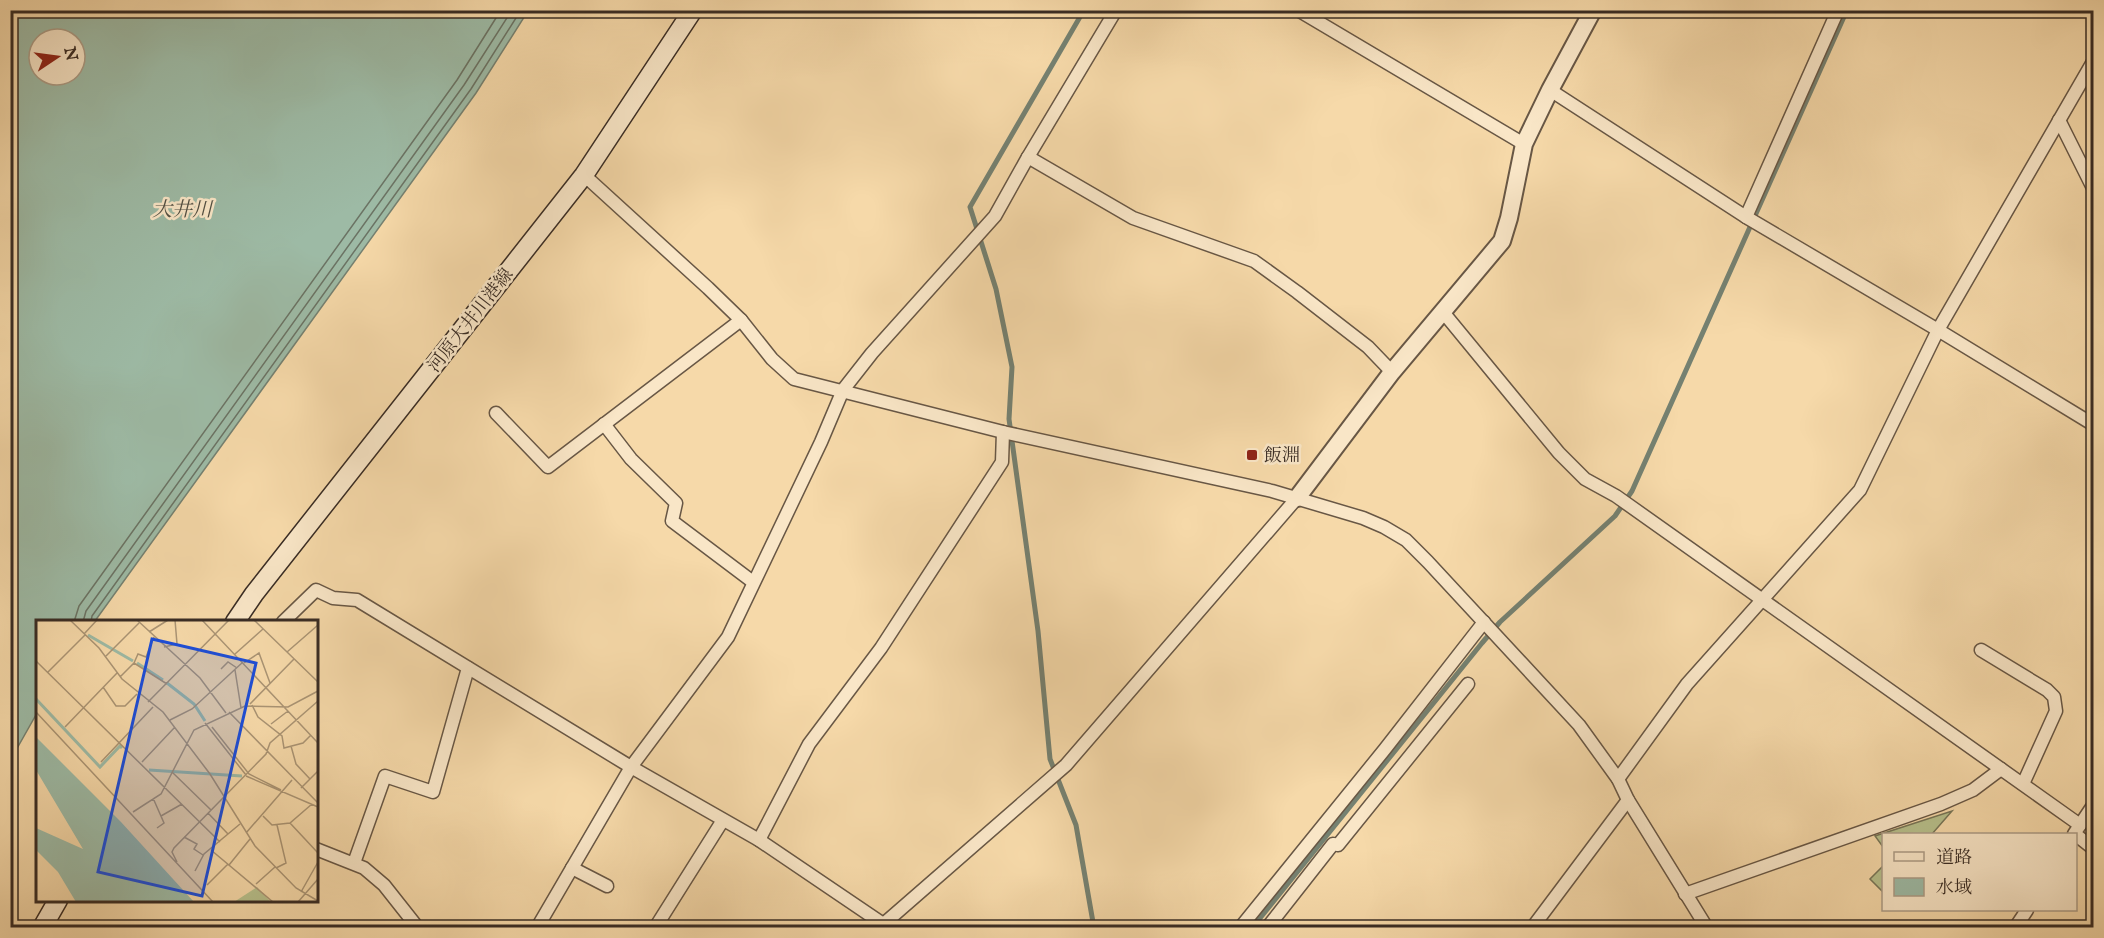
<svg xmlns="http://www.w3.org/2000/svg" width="2104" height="938" viewBox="0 0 2104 938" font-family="'IM FELL English','Noto Serif JP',serif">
<rect width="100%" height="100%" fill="#f6d9a9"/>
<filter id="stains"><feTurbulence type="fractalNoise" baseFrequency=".00333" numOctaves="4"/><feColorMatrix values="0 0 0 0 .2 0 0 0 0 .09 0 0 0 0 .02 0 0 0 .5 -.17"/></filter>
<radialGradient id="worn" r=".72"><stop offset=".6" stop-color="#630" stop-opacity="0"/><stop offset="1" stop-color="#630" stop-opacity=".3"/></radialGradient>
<g fill="#b7c08c" stroke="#787658" stroke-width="1.5">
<polygon points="1952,811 1932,834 1884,834 1883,847 1875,836"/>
<polygon points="1883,866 1884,892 1883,892 1870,879"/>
</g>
<path fill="#9dbaa5" stroke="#758171" stroke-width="1.5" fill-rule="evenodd" d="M 11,10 L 528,11 L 476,93 L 95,621 L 38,622 L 37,713 L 11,759 ZM 39,39 L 75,39 L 75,75 L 39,75 Z"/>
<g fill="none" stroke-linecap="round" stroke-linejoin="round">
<g stroke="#6b7364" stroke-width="1.5">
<polyline points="74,622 79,606 457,80 501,10"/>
<polyline points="83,622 86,611 464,85 512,10"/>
<polyline points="91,622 92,616 471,89 521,10"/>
</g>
<g stroke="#758171" stroke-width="5">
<polyline points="1084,10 970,207 996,289 1012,367 1009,419 1038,631 1050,759 1076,825 1094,928"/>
<polyline points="1252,928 1482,643 1500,622 1615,516 1632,491 1847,10"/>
</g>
<defs>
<g id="minor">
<polyline points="1298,10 1524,144"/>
<polyline points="1550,90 1746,217 1938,330 2094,425"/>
<polyline points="2059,120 2094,190"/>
<polyline points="1028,157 1133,218 1254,261 1297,292 1368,347 1392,372"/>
<polyline points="584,175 708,288 741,320 772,359 794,379 1003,432 1272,491 1363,518 1384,527 1406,540 1428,562 1579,725 1618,779 1628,800 1707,928"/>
<polyline points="1746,217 1838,10"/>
<polyline points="1443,312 1559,453 1585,479 1616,496 2080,825"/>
<polyline points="496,413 548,467 741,320"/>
<polyline points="604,424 631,459 676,503 672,521 753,582"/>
<polyline points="283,622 316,590 333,598 357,600 631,767 759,840 889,928"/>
<polyline points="1981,650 2047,690 2054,697 2056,711 2023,784"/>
<polyline points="1618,779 1687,684 1860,490 1938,330 2094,60"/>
<polyline points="2074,834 2094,804"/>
<polyline points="2075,834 2094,849"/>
<polyline points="759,840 809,744 881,648 1002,462 1003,432"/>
<polyline points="316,849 364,868 384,885 418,928"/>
<polyline points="354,863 385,776 433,792 468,668"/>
<polyline points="572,868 607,886"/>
<polyline points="1685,894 1941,804 1973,790 2001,769"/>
<polyline points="537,928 631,767 728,637 821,442 843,390 872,353 995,216 1028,157 1116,10"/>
<polyline points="655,928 723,820"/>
<polyline points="879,928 1066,765 1297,498"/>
<polyline points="1240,928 1385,749 1484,622"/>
<polyline points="1267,928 1333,844 1338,845 1468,684"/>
<polyline points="1532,928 1628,800"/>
<polyline points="2015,928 2027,910"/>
</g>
<polyline id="tertiary" points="1297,498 1392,372 1502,241 1509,218 1524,144 1550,90 1593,10"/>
<g id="secondary">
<polyline points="235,622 254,594 584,175 693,10"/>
<polyline points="42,928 58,900"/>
</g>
</defs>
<use href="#minor" stroke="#685745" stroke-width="15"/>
<use href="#tertiary" stroke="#685745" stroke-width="20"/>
<use href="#secondary" stroke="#392c24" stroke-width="21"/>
<use href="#minor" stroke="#f9e6c7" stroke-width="12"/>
<use href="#tertiary" stroke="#f9e6c7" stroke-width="16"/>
<use href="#secondary" stroke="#f9e6c7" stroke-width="18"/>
</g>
<rect fill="#8f2418" stroke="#f9e6c7" stroke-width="2" x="1246" y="449" width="12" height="12" rx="3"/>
<g text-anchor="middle" stroke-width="5" stroke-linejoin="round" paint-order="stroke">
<g font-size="18" fill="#392c24" stroke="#f9e6c7">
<text transform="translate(470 320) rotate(-52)" y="6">河原大井川港線</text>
</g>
<g font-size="18" fill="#392c24" stroke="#f9e6c7" text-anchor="start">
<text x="1264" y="461">飯淵</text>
</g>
<g font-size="20" font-style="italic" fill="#525044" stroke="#f9e6c7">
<text x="182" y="216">大井川</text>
</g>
</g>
<g transform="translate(36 620)">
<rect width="282" height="282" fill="#f6d9a9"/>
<path d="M 221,267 L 235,282 L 198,282 Z" fill="#b7c08c"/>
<path d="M 0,117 L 85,202 L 158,282 L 40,282 L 22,252 L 0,230 L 0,208 L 47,229 L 0,150 Z" fill="#9dbaa5"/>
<path fill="none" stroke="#9dbaa5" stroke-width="3" d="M 52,15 L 97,41M 101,43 L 127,60M 131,63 L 158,84 L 169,101M 0,79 L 64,147 L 84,126 L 86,128M 113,150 L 206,156"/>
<path fill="none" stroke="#aa9474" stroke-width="1.5" d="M 34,0 L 63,28 L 86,59 L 127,92 L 174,154 L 219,226 L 260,268 L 282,281M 101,0 L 164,58 L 190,93M 166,0 L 282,123M 218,0 L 282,62M 113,12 L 132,0M 48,14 L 61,0M 128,27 L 141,24 L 139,0M 251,32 L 282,5M 199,34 L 227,9M 70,36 L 103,3M 0,41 L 184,222M 98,43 L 102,34 L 110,37 L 118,17M 208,43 L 223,33 L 234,63M 185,49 L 192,42 L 201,48M 199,50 L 205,88M 12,52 L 49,15M 84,57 L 98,43 L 131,64M 67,67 L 80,86 L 89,86 L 101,74M 112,82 L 193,0M 214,84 L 258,39M 216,85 L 222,97 L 246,116 L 248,128 L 267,123 L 275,115M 0,92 L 177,282M 193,92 L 282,183M 134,100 L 156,89 L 207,42M 169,103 L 210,155M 235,104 L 252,91M 29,107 L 81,53M 176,107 L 213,154 L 245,170M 255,126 L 260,144 L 274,159M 65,142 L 117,87M 106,142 L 139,107M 136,152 L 175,190M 210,156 L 282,187M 265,168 L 282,151M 117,178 L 128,203 L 121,208M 97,192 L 125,174 L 158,110 L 209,86 L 252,87 L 282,71M 172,193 L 192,214M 125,196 L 146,184M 227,196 L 236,205 L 254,203 L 276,184M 254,203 L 282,233M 210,213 L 256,160M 148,217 L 161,224 L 158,229 L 167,235M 175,230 L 237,282M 141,242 L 136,232 L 138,228 L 230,134 L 234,123 L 282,81M 193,245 L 214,219M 240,248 L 250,243 L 241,205M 159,251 L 168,234 L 204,204M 220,264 L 239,247M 171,265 L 192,244M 265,272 L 282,242M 262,282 L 282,259"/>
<path fill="#1d4ed8" fill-opacity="0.15" stroke="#1d4ed8" stroke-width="3" d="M 116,19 L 220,43 L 166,276 L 62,252 Z"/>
<rect width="282" height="282" fill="none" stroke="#392c24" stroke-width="3"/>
</g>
<rect width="2104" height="938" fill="none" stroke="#f6d9a9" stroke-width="36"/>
<rect x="12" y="12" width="2080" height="914" fill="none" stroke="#392c24" stroke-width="3"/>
<rect x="18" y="18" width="2068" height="902" fill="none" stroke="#392c24" stroke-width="1.5"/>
<rect x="1882" y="833" width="195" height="78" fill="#f9e6c7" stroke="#ac9c86" stroke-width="1.5"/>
<rect x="1894" y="852" width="30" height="9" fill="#f9e6c7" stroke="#ac9c86" stroke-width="1.5"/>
<text x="1936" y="863" font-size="18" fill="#392c24">道路</text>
<rect x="1894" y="878" width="30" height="18" fill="#9dbaa5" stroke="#ac9c86" stroke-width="1.5"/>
<text x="1936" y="893" font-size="18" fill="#392c24">水域</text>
<g transform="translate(57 57) rotate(77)"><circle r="28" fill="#f9e6c7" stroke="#ac9c86" stroke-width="1.5"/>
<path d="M0-4.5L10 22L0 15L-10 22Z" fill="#8f2418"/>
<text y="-9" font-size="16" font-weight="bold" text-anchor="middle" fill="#392c24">N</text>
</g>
<rect width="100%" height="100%" filter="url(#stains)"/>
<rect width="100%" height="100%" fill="url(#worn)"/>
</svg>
